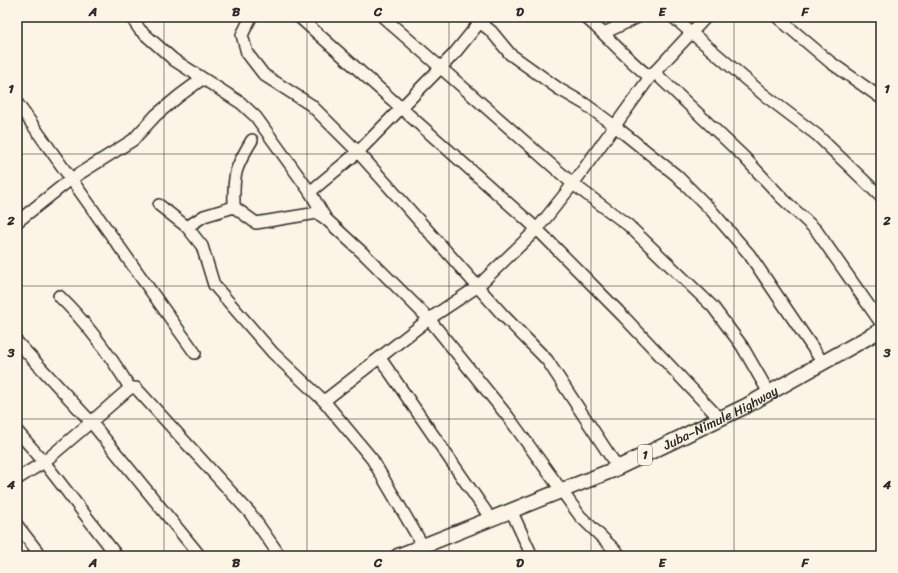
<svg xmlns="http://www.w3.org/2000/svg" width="898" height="573" viewBox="0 0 898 573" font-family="Sriracha,sans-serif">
<rect width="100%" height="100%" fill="#fcf5e5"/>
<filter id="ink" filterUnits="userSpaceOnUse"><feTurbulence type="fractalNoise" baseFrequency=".025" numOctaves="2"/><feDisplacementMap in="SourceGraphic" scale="8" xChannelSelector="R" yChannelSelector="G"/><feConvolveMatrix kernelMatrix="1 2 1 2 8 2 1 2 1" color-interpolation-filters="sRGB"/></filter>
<g filter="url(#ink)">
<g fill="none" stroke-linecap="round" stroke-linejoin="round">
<defs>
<g id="minor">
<polyline points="131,17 140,30 174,60 241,103 256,117 310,192 326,219 366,256 429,319 509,418 580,516 621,556"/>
<polyline points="251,17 242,35 247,53 264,75 311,105 358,152 502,314 547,360 618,468"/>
<polyline points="299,17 537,229 623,316 719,418"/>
<polyline points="383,17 573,184 628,225 713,307 742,346 769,393"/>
<polyline points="473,17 491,31 510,54 559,89 585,104 616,127 676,175 711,210 749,254 823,363"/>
<path d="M 585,17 C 608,36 626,59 650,77"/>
<polyline points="673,17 763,94 817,135 881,197"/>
<polyline points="777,17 830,62 881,98"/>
<polyline points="604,33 638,17"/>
<polyline points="654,72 744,157 782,198 816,230 881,323"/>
<polyline points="17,103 195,353"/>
<polyline points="310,192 358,152 454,54 484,17"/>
<polyline points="159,205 187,227 202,246 214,285 273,353 324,401 429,319 477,287 537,229 573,184 650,77 706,17"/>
<path d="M 234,207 C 233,174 235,168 252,140"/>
<polyline points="17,222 71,179 133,140 156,115 179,96 202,79"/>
<polyline points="187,227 204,216 234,207 256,223 317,213 326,219"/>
<path d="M 59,296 C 87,323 110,355 130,388"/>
<polyline points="17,342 91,422 130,388 136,388 250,513 280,556"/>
<polyline points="380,358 491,519"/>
<polyline points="324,401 372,459 423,546"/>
<polyline points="17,431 44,462 117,556"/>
<polyline points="17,479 44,462 91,422 200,556"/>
<polyline points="511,510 532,556"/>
<polyline points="17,525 41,556"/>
</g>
<g id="major">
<path id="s1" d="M 398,556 L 613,470 L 746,406 L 881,330"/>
</g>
</defs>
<use href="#minor" stroke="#2b2b2b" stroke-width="14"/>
<use href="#major" stroke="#2b2b2b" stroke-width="17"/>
<use href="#minor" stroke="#fcf5e5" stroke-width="11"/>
<use href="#major" stroke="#fcf5e5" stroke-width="14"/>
</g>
</g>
<path fill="none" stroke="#2b2b2b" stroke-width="1" stroke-opacity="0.55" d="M 164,17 L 164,556M 307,17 L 307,556M 449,17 L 449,556M 591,17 L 591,556M 734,17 L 734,556M 17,154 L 881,154M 17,286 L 881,286M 17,419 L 881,419"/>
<g text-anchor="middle" stroke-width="3.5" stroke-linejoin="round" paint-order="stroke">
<rect fill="#fcf5e5" stroke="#6a6863" stroke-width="1" x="638" y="445" width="14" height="20" rx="3"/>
<g font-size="12" font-weight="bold" fill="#2b2b2b">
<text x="645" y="459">1</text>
</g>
<g font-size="13" fill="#2b2b2b" stroke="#fcf5e5">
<text dy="5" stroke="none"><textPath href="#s1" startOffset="351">Juba–Nimule Highway</textPath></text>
</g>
</g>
<rect width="898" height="573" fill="none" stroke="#fcf5e5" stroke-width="44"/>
<rect x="22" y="22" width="854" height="529" fill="none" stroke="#2b2b2b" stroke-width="1.5"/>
<g font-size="13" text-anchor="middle" font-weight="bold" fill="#2b2b2b">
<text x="93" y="16">A</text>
<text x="236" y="16">B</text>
<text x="378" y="16">C</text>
<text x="520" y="16">D</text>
<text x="662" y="16">E</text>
<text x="805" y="16">F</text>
<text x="11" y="93">1</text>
<text x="887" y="93">1</text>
<text x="11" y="225">2</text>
<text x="887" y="225">2</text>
<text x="11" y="357">3</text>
<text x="887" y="357">3</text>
<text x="11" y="489">4</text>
<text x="887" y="489">4</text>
<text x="93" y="567">A</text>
<text x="236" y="567">B</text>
<text x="378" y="567">C</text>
<text x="520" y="567">D</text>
<text x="662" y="567">E</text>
<text x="805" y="567">F</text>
</g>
</svg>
